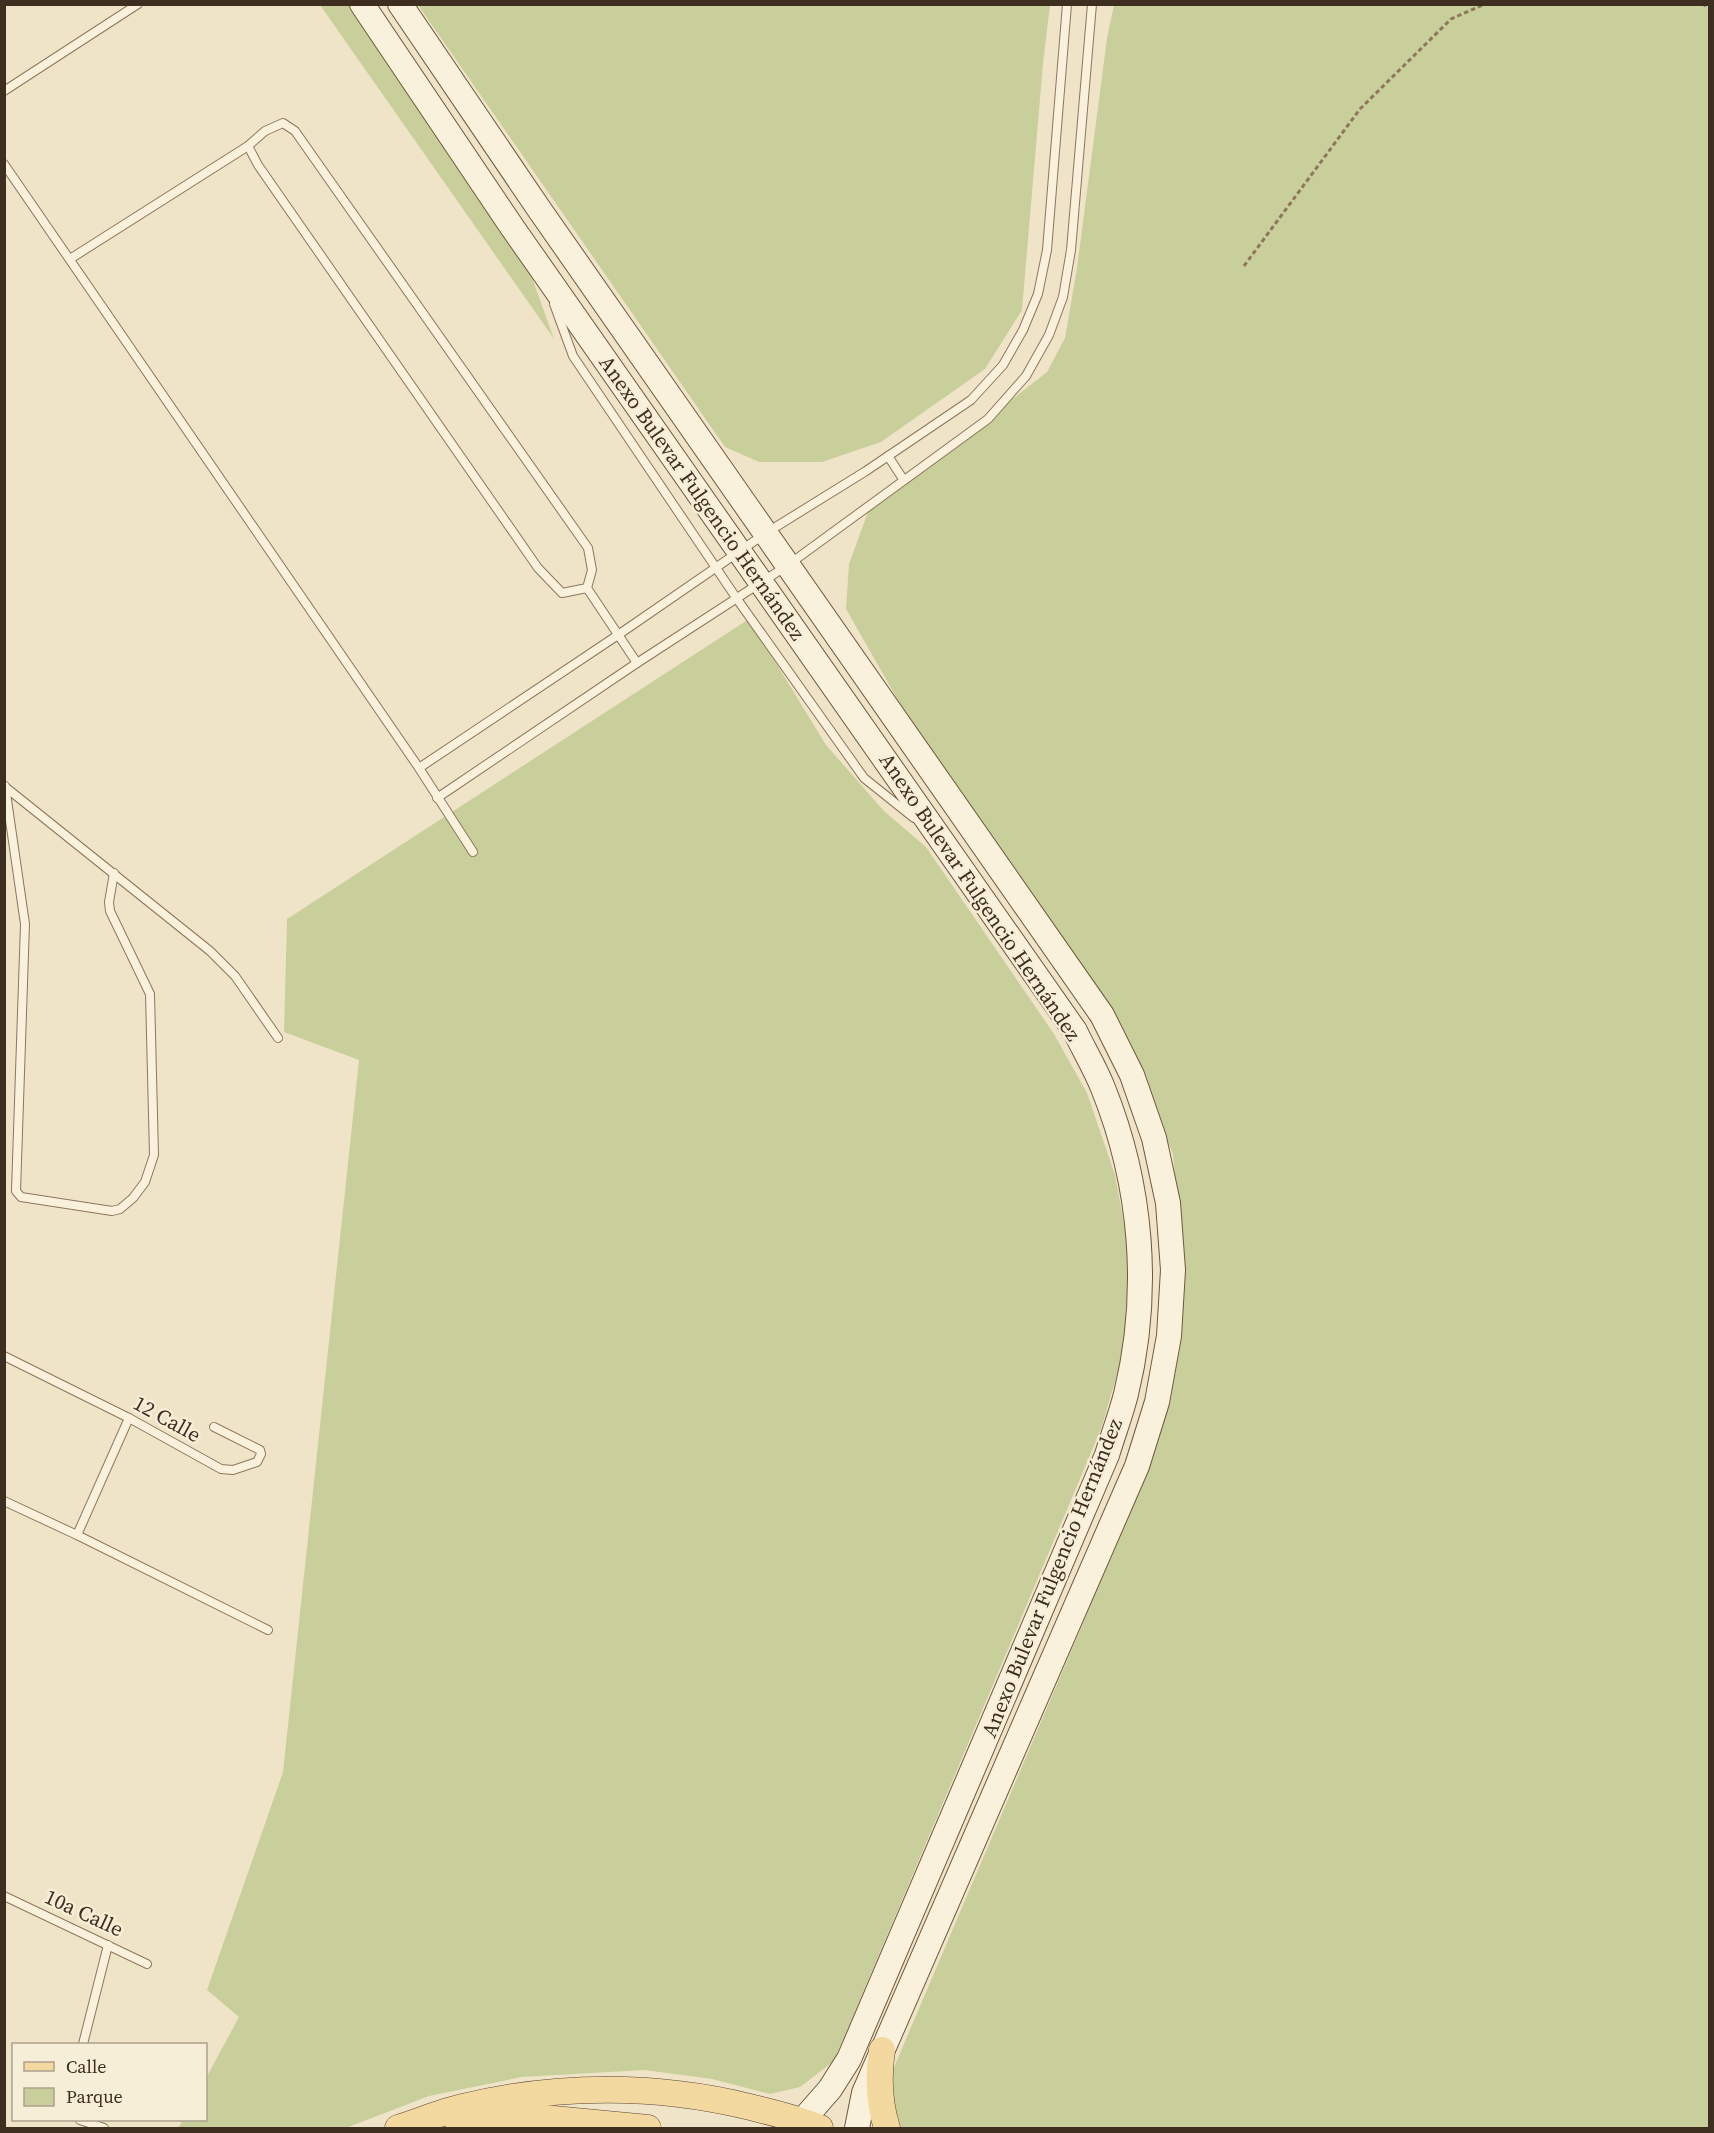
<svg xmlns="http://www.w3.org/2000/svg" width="1714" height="2133" viewBox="0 0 1714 2133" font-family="'Source Serif 4',serif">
<rect width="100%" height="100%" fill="#f0e4c8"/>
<g fill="#c9cf9b">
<polygon points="320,5 349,5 526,261 554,339"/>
<polygon points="418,5 1050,5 1043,64 1022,310 985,369 881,442 822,462 759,462 725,447"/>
<polygon points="1114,5 1709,5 1709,2128 896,2128 886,2086 1084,1621 1154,1448 1183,1271 1173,1154 1117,1021 899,702 846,609 849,564 868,512 1047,372 1065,338 1077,268 1107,38"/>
<polygon points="749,619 826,745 884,811 926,847 1054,1034 1087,1093 1115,1175 1130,1256 1126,1344 1101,1429 834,2061 800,2087 770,2094 712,2079 644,2070 522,2077 429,2096 346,2128 178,2128 183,2120 206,2120 206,2078 239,2017 207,1990 283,1772 359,1060 284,1032 287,919"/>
</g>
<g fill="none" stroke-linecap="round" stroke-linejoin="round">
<defs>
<g id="service">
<polyline points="4,91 138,4"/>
<polyline points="4,164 419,768 473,852"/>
<polyline points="70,259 248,146"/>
<polyline points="554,304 573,356 737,599 864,778 914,818"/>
<polyline points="888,456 903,479"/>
<polyline points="587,588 562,593 538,568 258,165 248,146 265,131 283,123 295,131 588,548 592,570 587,588 637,663"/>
<polyline points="419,768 618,635 766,533 866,471 971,400 1003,365 1023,330 1038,294 1047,250 1067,4"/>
<polyline points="4,786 210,951 235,976 278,1038"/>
<polyline points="5,786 25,924 16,1191 21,1197 112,1211 120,1209 133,1198 145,1182 154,1155 150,994 110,911 109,902 114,873"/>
<polyline points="437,798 637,663 788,565 988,419 1026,376 1049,335 1063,297 1071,250 1092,4"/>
<polyline points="4,1356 129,1418 221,1469 233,1470 257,1462 261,1454 260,1450 214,1427"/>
<polyline points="4,1501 77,1535 129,1418"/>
<polyline points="77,1535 268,1630"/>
<polyline points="4,1896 147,1964"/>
<polyline points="83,2044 108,1945"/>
<polyline points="80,2120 104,2128"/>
</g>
<g id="secondary">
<path d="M 362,4 L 512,227 L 1075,1031 C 1084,1050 1095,1068 1103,1088 C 1142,1185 1151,1292 1126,1394 C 1121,1414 1113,1435 1107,1455 L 849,2059 L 830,2089 L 802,2121"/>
<polyline points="400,4 539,209 1102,1015 1132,1075 1154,1138 1168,1203 1173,1270 1169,1336 1157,1402 1137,1466 864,2093 857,2128"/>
</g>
<g id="primary">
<path d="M 882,2050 C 878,2077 879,2103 887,2128"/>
<polyline points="457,2120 543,2118 648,2128"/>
<path d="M 398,2128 C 420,2121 441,2112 463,2107 C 557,2084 657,2084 750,2107 C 774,2113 797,2118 820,2128"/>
</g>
</defs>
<use href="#service" stroke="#8d765c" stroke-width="10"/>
<use href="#secondary" stroke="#6f573f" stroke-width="26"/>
<use href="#primary" stroke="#5b4430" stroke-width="27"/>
<g stroke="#8d765c" stroke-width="3" stroke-dasharray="4.5 3" stroke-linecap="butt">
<polyline points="1702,4 1710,8"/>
<polyline points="1244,266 1360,109 1451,19 1485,4"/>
</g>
<use href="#service" stroke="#faf1dc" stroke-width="8"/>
<use href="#secondary" stroke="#faf1dc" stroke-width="24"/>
<use href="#primary" stroke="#f3d9a0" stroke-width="26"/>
</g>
<g text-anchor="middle" stroke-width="5" stroke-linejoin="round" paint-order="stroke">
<g font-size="21" fill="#3d2e20" stroke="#f7eed8">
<text transform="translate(702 498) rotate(55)" y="7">Anexo Bulevar Fulgencio Hernández</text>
<text transform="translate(980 897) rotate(56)" y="7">Anexo Bulevar Fulgencio Hernández</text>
<text transform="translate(167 1419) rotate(29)" y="7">12 Calle</text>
<text transform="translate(1052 1578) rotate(-68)" y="7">Anexo Bulevar Fulgencio Hernández</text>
<text transform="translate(84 1913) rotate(25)" y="7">10a Calle</text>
</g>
</g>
<rect width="1714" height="2133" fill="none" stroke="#3d2e20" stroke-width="12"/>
<rect x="12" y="2043" width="195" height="78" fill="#f7eed8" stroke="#ada18e" stroke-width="1.5"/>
<rect x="24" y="2062" width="30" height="9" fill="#f3d9a0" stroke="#ada18e" stroke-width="1.5"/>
<text x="66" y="2073" font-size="18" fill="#3d2e20">Calle</text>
<rect x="24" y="2088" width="30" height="18" fill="#c9cf9b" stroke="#ada18e" stroke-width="1.5"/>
<text x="66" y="2103" font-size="18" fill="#3d2e20">Parque</text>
</svg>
